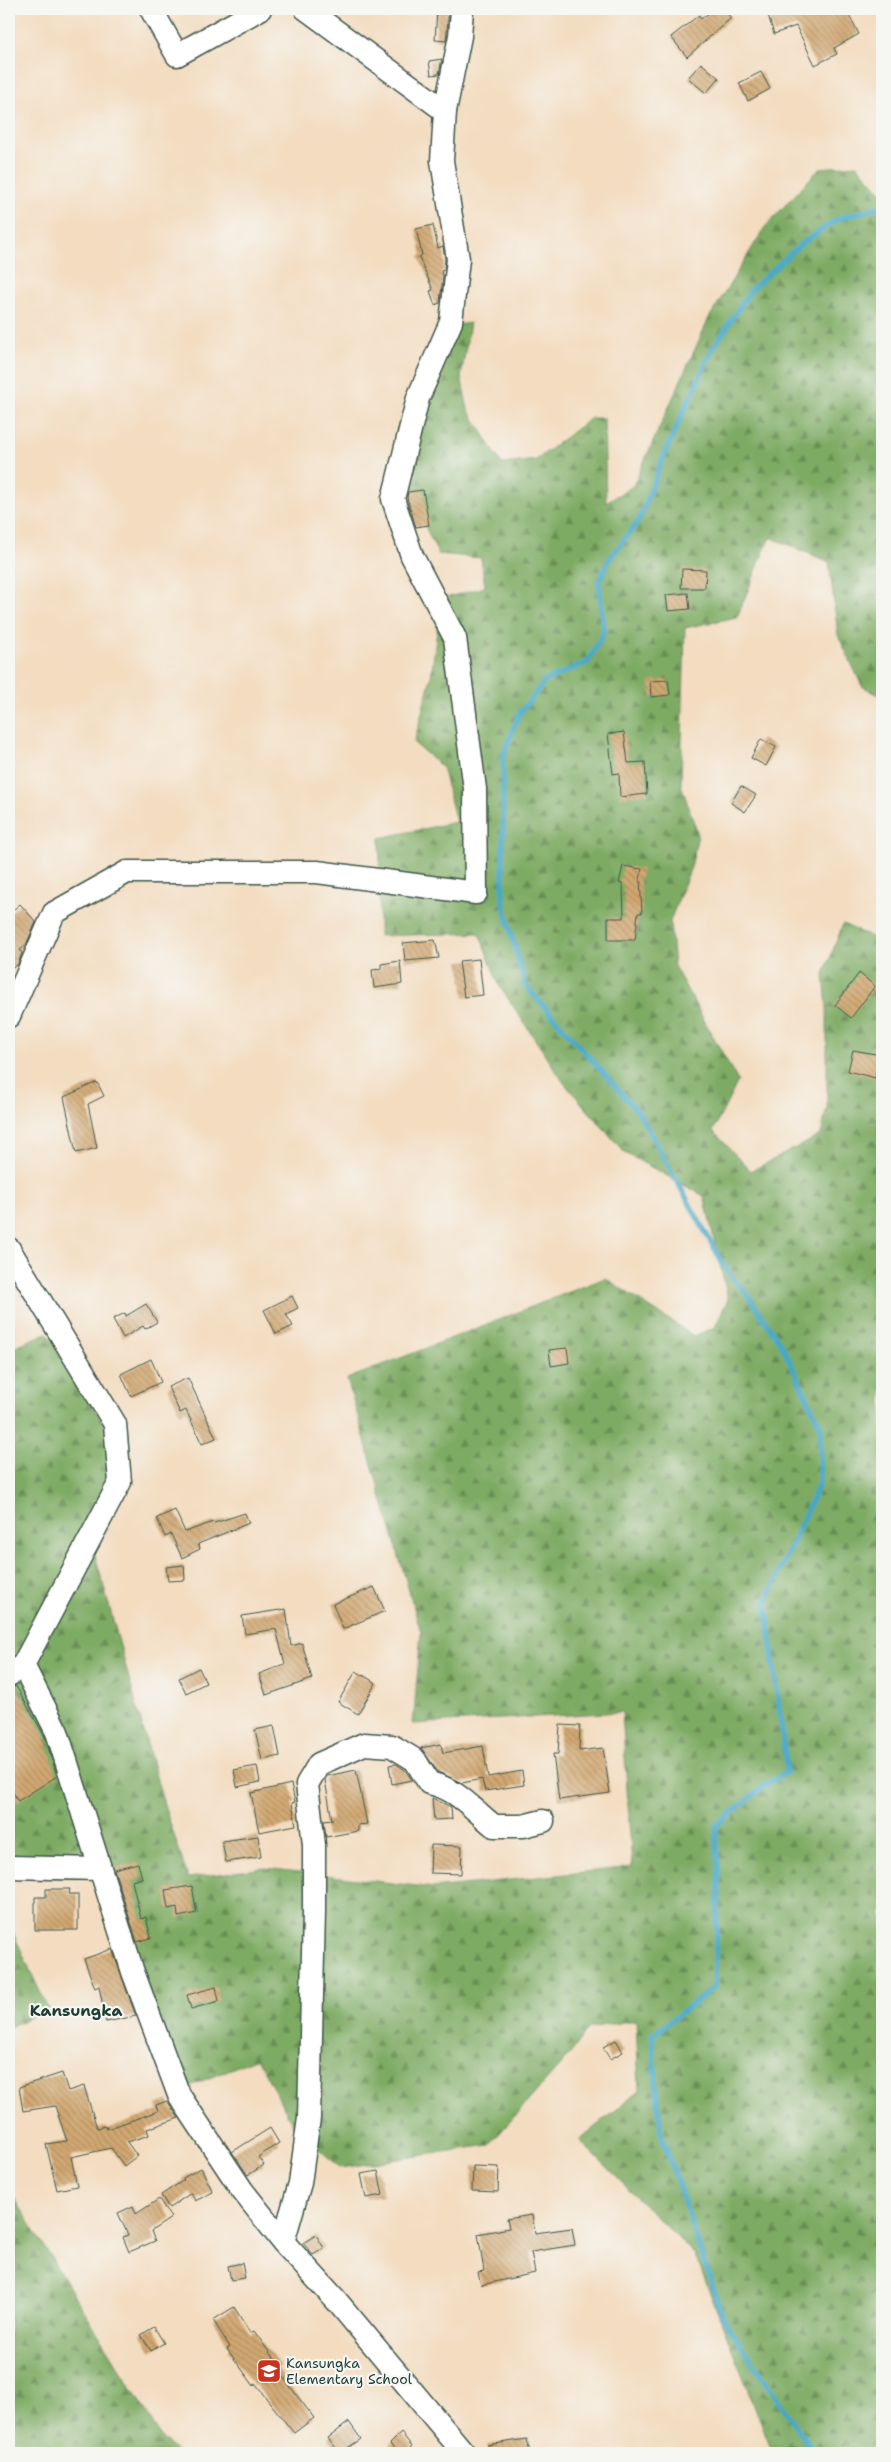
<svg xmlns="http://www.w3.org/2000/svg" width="891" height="2462" viewBox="0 0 891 2462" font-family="'Shantell Sans',sans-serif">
<defs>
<pattern id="forest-firs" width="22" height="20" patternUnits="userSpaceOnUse" patternTransform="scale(1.25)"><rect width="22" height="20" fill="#7eab64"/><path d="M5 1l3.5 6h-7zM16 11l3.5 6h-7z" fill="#678c53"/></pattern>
<pattern id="building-back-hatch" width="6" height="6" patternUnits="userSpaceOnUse" patternTransform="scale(1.25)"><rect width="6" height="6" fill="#d2a872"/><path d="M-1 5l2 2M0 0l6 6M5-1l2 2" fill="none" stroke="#aa8a5e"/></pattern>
</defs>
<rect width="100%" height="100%" fill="#f6f6f2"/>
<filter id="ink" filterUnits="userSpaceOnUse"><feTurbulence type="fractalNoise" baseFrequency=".02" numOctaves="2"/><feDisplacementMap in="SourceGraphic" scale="10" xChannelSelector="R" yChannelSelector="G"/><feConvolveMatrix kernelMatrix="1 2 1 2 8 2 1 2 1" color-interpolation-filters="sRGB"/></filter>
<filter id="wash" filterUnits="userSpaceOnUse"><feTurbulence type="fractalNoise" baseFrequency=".0096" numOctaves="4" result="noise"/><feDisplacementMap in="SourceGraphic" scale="20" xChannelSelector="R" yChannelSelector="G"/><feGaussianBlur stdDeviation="1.12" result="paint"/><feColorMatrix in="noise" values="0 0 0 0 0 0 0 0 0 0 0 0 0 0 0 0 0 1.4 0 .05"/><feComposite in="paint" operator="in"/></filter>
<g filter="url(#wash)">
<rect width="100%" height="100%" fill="#f3dcbf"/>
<g fill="url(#forest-firs)" stroke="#4e744c">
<polygon points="857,165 882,193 882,697 862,686 838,635 829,562 770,537 737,617 685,628 681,784 698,835 691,867 670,921 674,966 738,1081 713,1131 751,1171 821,1135 827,1107 827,1009 824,974 843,924 882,942 882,2453 773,2453 695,2255 579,2140 639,2091 636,2020 589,2028 571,2053 489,2145 341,2168 295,2129 257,2058 185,2088 97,1877 9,1877 9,1349 47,1333 120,1449 91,1540 162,1798 188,1878 265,1868 434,1888 632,1867 622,1712 413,1724 421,1632 347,1379 605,1278 694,1336 715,1327 728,1299 704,1196 625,1153 564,1083 499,985 479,933 379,936 380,838 456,822 442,767 414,743 431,677 441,599 485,587 481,558 438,554 403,479 397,429 441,327 470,323 461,377 468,409 502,464 536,460 591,418 604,418 606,502 633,486 709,318 765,227 820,168"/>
<polygon points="9,1924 48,2009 9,2027"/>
<polygon points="9,2189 163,2440 178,2453 9,2453"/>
</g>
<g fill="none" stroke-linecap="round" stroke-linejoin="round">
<polyline stroke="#46a8c6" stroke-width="5.5" points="814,2453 723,2318 661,2133 652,2036 714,1987 719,1883 716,1826 764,1786 787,1772 766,1602 819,1484 821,1427 783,1347 747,1294 727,1271 639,1113 525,985 503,902 503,756 519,714 545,681 588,662 604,632 599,582 609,560 639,520 665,453 712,350 751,290 801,244 838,219 882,206"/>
</g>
<g id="blocks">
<g fill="url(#building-back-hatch)">
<polygon points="437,9 449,9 446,41 435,40"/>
<polygon points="714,9 724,9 731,18 687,57 671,37 699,15 701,19"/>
<polygon points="788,9 846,9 859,34 834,48 837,54 815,65 796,26 774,34 768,15"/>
<polygon points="442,59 439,74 431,75 429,61"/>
<polygon points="701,63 719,78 706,93 688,78"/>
<polygon points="761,72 770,89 748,101 739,83"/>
<polygon points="433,225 438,248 443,246 445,259 444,270 441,271 443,275 440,303 435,305 430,291 433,290 419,257 422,255 416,229"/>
<polygon points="423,490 429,525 416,527 407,498 408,492"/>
<polygon points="682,569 706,570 705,588 681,588"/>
<polygon points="688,593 690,609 668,611 666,595"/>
<polygon points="668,680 670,695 651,697 650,681"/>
<polygon points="624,732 628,763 645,762 647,794 620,797 619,773 613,774 608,734"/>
<polygon points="761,739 776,747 766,766 751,758"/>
<polygon points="741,786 756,795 745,812 731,803"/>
<polygon points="623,866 642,869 640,879 642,913 638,913 635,940 608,940 608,918 624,918 623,884 619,883"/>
<polygon points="20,904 36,922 26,945 20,950 22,953 18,964 9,971 9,914"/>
<polygon points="435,940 439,958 405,961 403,943"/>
<polygon points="479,959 483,995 464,997 459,961"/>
<polygon points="400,961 402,984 374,988 372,970 381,969 381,964"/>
<polygon points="859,973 875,986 851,1018 835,1005"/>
<polygon points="853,1050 881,1055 875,1078 848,1071"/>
<polygon points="97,1082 104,1096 88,1104 97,1148 76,1153 64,1097"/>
<polygon points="292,1296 298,1308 286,1314 293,1326 276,1334 264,1310"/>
<polygon points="146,1304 157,1322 145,1329 143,1326 123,1338 113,1319 125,1313 126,1316"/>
<polygon points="567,1348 569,1363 551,1366 549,1350"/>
<polygon points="151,1359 161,1382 131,1396 121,1374"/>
<polygon points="188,1378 216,1438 202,1444 186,1410 180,1413 168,1387"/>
<polygon points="175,1510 185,1532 213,1522 214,1523 245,1513 249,1523 198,1544 200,1549 182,1558 171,1534 165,1537 157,1518"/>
<polygon points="184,1565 185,1580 168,1581 166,1567"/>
<polygon points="374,1587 385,1611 343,1629 333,1604"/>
<polygon points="286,1609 291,1646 302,1643 312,1679 266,1695 259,1674 285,1664 276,1629 245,1634 242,1616"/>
<polygon points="199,1668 206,1683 186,1693 179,1678"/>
<polygon points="356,1671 376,1683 358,1714 338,1702"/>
<polygon points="16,1686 45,1737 57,1776 18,1801 9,1785 9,1688"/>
<polygon points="560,1725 580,1726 579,1751 603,1748 610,1793 559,1800 553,1754 558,1754"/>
<polygon points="274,1726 280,1756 262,1760 255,1730"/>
<polygon points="441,1744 443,1753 483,1746 488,1777 522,1771 524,1785 485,1791 482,1779 462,1783 438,1772 421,1748"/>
<polygon points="396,1764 405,1770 412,1780 392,1784 389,1765"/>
<polygon points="257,1766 260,1782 237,1787 234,1770"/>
<polygon points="356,1770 367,1824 358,1825 358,1831 326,1837 324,1821 332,1820 325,1780 327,1776"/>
<polygon points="291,1784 295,1802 292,1803 296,1825 259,1832 251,1793"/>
<polygon points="432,1798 451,1807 452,1819 434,1820"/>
<polygon points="258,1836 261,1857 226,1862 222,1841"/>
<polygon points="431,1845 462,1846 461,1874 430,1873"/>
<polygon points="138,1863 142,1878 132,1881 141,1919 146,1917 151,1938 137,1942 114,1869"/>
<polygon points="192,1886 197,1913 178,1917 177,1907 168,1909 165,1890"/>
<polygon points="46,1889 70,1889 69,1894 78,1894 78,1930 35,1930 35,1897 46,1897"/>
<polygon points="112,1949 136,2016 106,2022 99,1986 95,1988 84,1959"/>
<polygon points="216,1987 219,2001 191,2009 187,1995"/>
<polygon points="616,2040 623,2052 610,2059 603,2047"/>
<polygon points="62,2073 68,2091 84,2086 97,2128 106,2126 107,2129 158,2111 156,2105 167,2101 179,2118 147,2129 149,2135 127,2142 137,2156 124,2166 111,2148 71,2157 77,2186 57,2190 46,2144 67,2141 55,2106 23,2111 19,2087"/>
<polygon points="270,2128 279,2143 258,2157 264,2165 248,2175 232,2152"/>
<polygon points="473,2166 499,2167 498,2192 472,2191"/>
<polygon points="201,2168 213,2192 195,2201 191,2193 169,2208 161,2195 184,2180 183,2178"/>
<polygon points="378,2171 383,2195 366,2198 361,2174"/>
<polygon points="159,2199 171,2218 151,2231 155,2241 129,2252 123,2237 128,2235 118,2213 133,2206 136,2214"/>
<polygon points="532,2215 535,2233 572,2228 575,2245 531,2252 535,2273 481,2285 478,2272 484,2271 478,2234 509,2228 507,2219"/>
<polygon points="316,2235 324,2248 313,2255 303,2243"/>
<polygon points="242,2263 245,2278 231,2280 228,2266"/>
<polygon points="234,2307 250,2333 254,2331 280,2367 277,2369 314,2418 294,2433 255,2384 254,2386 227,2349 230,2347 213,2320"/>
<polygon points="154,2327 164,2343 151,2351 141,2335"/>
<polygon points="349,2422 361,2439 340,2453 328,2438"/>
<polygon points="401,2433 412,2446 405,2453 398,2453 390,2444"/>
<polygon points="527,2439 530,2453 488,2453 487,2445"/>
</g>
</g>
</g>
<g filter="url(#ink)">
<use href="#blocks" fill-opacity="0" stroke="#3f5549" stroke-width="1"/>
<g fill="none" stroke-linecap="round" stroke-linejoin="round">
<defs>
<g id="minor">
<polyline points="151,9 177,55 260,9"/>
<polyline points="306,9 445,111"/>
<polyline points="9,1016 54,913 127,872 317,872 476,893 475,789 455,638 412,556 393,499 418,398 451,322 458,259 442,161 445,111 460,36 462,9"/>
<polyline points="9,1249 115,1424 120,1482 23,1665 9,1675"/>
<polyline points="23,1665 57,1732 133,1972 179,2095 242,2190 283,2242 335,2299 464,2453"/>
<polyline points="9,1867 100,1869"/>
<path d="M 283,2242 L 300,2183 L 309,2118 L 314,1912 L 314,1845 L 307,1784 L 319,1764 L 364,1744 L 392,1746 L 415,1760 L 429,1783 C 458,1789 472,1809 494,1826 L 523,1826 L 543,1821"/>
</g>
</defs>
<use href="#minor" stroke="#3f5549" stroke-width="25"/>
<use href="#minor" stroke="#fff" stroke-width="22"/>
</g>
</g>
<defs>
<symbol id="school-square" viewBox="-11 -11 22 22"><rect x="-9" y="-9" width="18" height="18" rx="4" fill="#c8321e" stroke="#f6f6f2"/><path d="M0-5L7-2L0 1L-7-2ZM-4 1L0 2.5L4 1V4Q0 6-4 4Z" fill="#fff"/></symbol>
</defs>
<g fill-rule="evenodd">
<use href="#school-square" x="255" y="2357" width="28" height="28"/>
</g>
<g text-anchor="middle" stroke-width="4.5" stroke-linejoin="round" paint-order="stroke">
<g font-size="14" fill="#1f3d34" stroke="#f6f6f2" text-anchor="start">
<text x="286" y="2368">Kansungka<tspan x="286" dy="16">Elementary School</tspan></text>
</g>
<g font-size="16" font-weight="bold" fill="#1f3d34" stroke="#f6f6f2">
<text x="76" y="2016">Kansungka</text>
</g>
</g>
<rect width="891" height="2462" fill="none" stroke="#f6f6f2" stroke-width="30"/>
</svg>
